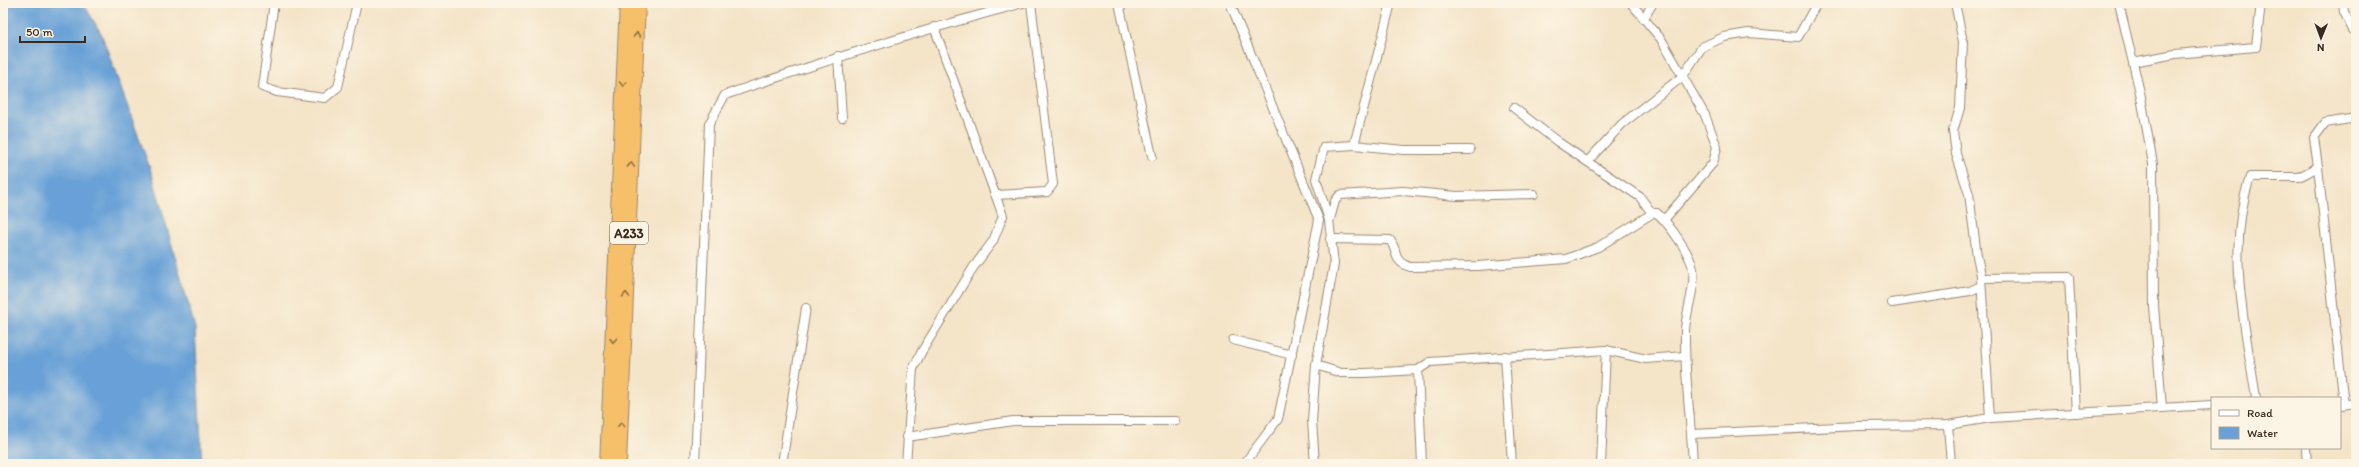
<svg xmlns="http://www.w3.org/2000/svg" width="2359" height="467" viewBox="0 0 2359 467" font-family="Itim,sans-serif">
<rect width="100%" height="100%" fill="#fcf5e5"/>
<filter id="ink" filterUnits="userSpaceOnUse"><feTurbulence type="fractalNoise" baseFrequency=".025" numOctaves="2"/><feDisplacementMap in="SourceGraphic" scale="8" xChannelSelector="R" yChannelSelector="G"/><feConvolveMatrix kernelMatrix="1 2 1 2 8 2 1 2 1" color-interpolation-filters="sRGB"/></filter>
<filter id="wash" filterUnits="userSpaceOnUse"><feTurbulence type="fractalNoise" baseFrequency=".012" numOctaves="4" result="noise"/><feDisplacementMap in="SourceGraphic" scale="16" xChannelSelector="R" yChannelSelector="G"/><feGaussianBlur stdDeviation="0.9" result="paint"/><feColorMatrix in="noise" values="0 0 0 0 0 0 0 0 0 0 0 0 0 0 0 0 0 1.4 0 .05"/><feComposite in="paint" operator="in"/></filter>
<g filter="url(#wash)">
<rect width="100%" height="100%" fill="#f4e4c8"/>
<polygon fill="#68a0d7" stroke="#52657a" points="3,3 83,3 101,33 152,174 195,328 202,464 3,464"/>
</g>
<g filter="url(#ink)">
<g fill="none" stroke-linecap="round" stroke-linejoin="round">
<defs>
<g id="street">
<polyline points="274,3 262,87 277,92 325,98 338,87 357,3"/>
<polyline points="1119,3 1152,156"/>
<polyline points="1230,3 1319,220 1278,419 1244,464"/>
<polyline points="1631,3 1661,39 1705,115 1717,147 1713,163 1664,220"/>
<polyline points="1955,3 1963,42 1960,108 1953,131 1956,154 1969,194 1977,256 1981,275"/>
<polyline points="2119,3 2141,97 2153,164 2154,306 2162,408"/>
<polyline points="2343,3 2344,12 2353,30 2356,29"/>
<polyline points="1644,18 1653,3"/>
<polyline points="838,56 842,118"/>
<polyline points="2133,62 2175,54 2256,47 2261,3"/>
<polyline points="1514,108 1558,142 1640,197 1652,213"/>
<polyline points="1354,145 1404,150 1470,150"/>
<polyline points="1588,161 1622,124 1683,76 1702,47 1724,37 1749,33 1798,37 1817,3"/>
<polyline points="2318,167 2344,405"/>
<polyline points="996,195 1047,192 1053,184 1031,3"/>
<polyline points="1330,219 1335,201 1340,195 1403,191 1457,196 1534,194"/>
<path d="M 1330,239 L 1390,240 C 1399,252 1392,261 1410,267 L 1478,266 L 1566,259 L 1598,247 L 1653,213 L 1657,213 C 1670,225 1690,253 1693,269 C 1696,286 1686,311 1685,330 C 1684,374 1691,419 1693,464"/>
<polyline points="1892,303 1970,291 1981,286"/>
<polyline points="1233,340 1292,355"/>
<polyline points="1505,356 1512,464"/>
<polyline points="1316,365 1341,373 1365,373 1418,370 1430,362 1606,350 1646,359 1685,356"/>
<polyline points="1418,370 1422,464"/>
<path d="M 2256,398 C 2245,325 2226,250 2250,177 L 2299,177 L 2318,167 L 2314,138 L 2325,123 L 2356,118"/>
<polyline points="2340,405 2356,403"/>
<polyline points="1990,418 1981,278 2069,277 2076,413"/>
<polyline points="1948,425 1951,464"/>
<polyline points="1692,434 1859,426 1948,425 1990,418 2212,405"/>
<polyline points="907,437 1013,421 1176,421"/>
<polyline points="2306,448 2307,464"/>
<path d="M 695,464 L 709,124 L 725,95 C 824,61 922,30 1023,3"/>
<polyline points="782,464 806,308"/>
<polyline points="906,464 913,369 922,351 973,268 993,241 1003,216 934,27"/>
<polyline points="1315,464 1312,421 1316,365 1334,264 1329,220 1316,179 1324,147 1354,145 1391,3"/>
<polyline points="1601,464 1606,350"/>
</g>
<g id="highway">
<polyline points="607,464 627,3"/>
<polyline points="619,464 638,3"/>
</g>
</defs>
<use href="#street" stroke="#988773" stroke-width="10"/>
<use href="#highway" stroke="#988773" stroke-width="16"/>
<use href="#street" stroke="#fff" stroke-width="8"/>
<use href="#highway" stroke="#f6c06b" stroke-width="14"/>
</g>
<defs><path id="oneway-chevron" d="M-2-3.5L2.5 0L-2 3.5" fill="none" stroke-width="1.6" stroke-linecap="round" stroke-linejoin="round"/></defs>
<g stroke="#8f6e41">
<use href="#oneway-chevron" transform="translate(637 35) rotate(-88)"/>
<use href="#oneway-chevron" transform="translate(623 84) rotate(92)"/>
<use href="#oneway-chevron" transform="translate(631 165) rotate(-88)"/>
<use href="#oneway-chevron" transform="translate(626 295) rotate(-88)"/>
<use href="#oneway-chevron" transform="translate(613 340) rotate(93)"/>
<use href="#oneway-chevron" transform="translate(621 425) rotate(-87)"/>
</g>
</g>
<g text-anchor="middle" stroke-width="3.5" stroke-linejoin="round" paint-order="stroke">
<rect fill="#fcf5e5" stroke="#75675a" stroke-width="1" x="610" y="222" width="38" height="22" rx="3"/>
<g font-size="13" font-weight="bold" fill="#3b2a1e">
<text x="629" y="238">A233</text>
</g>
</g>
<rect width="2359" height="467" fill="none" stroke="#fcf5e5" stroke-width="16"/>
<rect x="2211" y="397" width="130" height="52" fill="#fcf5e5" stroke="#afa495"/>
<rect x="2219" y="410" width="20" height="6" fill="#ffffff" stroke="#afa495"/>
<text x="2247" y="417" font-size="12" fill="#3b2a1e">Road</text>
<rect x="2219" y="427" width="20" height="12" fill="#68a0d7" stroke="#afa495"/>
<text x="2247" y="437" font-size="12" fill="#3b2a1e">Water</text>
<g transform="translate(2321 38) rotate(181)" stroke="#fcf5e5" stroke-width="3" paint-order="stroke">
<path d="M0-3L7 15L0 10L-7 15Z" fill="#3b2a1e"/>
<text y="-6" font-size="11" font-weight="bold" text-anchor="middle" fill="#3b2a1e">N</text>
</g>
<path d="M20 36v6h65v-6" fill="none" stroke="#3b2a1e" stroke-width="2"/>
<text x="26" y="36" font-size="12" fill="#3b2a1e" stroke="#fcf5e5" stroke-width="3" paint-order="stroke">50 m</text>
</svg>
